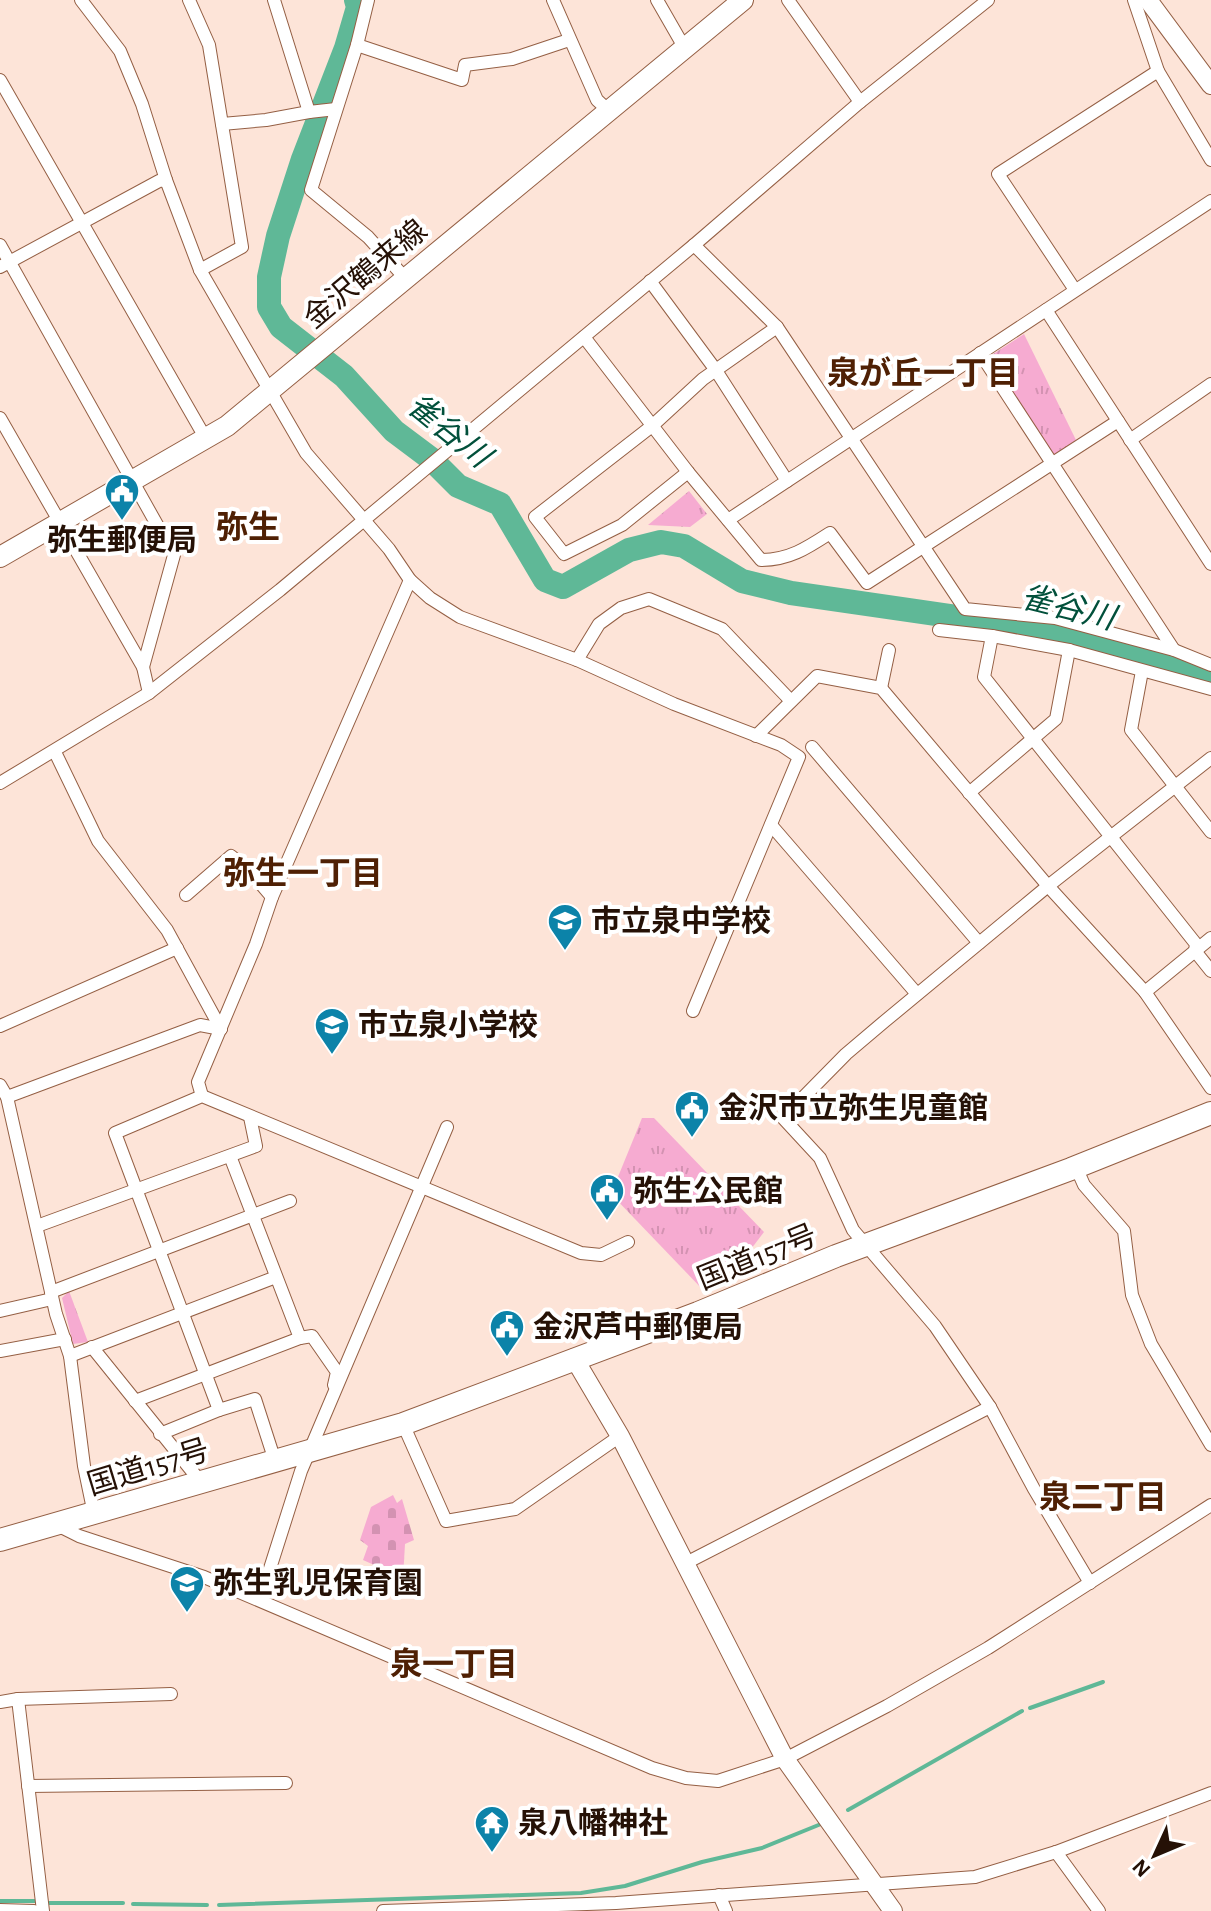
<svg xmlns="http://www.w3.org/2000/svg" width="1211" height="1911" viewBox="0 0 1211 1911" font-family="'Alegreya Sans','Noto Sans JP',sans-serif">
<defs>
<pattern id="cemetery-stones" width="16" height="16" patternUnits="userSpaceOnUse" patternTransform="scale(2)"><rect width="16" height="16" fill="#f6abd1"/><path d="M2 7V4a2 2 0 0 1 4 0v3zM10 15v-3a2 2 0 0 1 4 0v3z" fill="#d392b2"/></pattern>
<pattern id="park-tufts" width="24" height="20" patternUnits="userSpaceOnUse" patternTransform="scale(2)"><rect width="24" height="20" fill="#f6abd1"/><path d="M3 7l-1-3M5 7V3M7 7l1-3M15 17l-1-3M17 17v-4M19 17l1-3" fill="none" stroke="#d392b2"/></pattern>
</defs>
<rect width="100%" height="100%" fill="#fde4d8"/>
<polygon fill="url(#cemetery-stones)" points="393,1495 397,1503 402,1499 414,1540 405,1544 403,1578 363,1560 368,1546 360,1540 371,1507"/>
<g fill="url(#park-tufts)">
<polygon points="1024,334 1076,440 1053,456 990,356"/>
<polygon points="689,491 707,514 690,527 648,525"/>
<polygon points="642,1118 654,1118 764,1232 748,1253 705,1292 611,1194"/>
<polygon points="69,1291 88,1342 73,1344 62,1298"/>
</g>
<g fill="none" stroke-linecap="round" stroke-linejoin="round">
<g stroke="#5fb897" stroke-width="4">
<polyline points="1030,1708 1103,1682"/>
<polyline points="848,1810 1022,1711"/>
<polyline points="0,1901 37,1901"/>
<polyline points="48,1903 123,1903"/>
<polyline points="133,1904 207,1905"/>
<polyline points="219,1905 581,1893 625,1886 702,1862 762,1848 821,1824"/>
</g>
<polyline stroke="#5fb897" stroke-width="24" points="356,0 358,7 346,48 303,159 278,236 269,277 269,307 281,327 344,376 394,431 430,458 458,486 500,504 545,580 563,587 629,550 661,542 684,546 742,581 791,593 1033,628 1211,679"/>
<defs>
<g id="street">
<polyline points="81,0 120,51 142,104 166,180 200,270 306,453 389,549 410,580 430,598 460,617 577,660 674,704 781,745 799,757 693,1011"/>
<polyline points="189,0 209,45 242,247 200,270"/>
<polyline points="274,0 309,112 336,109"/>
<polyline points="368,0 357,45 311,190 368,237 406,279"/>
<polyline points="553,0 597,100 609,111"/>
<polyline points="657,0 684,47"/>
<polyline points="788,0 860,102"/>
<polyline points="1134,0 1158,71 1211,160"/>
<polyline points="357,45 462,80 465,65 512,59 569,40"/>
<polyline points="0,80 206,439"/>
<polyline points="222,124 266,120 309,112"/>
<polyline points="0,245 174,555 143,667"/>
<polyline points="694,245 777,327 965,609 1055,618 1174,650 1211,665"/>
<polyline points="0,267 159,181 166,180"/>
<polyline points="650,281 715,369 787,481"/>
<polyline points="1075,290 998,174 1158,71"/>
<polyline points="1046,310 1211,564"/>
<path d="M 584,337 L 688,472 L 761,560 C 789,560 807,548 830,533 L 867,583 L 1118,421"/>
<polyline points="980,353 1174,650"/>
<polyline points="0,418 143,667 149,693"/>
<polyline points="1130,440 1211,384"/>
<polyline points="688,472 622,525 564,554 535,517 652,426 703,379 777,327"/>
<polyline points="728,520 1211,201"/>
<polyline points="939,630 992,636 1069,650 1211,689"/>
<polyline points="992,636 984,677 1196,944 1195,951 1211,971"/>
<polyline points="577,660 599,624 621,608 649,599 722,629 791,701"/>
<polyline points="1142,671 1131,730 1211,832"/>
<polyline points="881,688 889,650"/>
<polyline points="756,736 817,676 881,688 1048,886 1145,992 1211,1088"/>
<polyline points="812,747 979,943"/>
<polyline points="55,752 98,841 167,930 221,1029"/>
<polyline points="0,783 149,693 280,590 694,245 860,102 988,0"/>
<polyline points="969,793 1056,719 1069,650"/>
<polyline points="771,825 917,994"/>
<polyline points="186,895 231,856 249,870 272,897"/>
<polyline points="1145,992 1211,938"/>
<polyline points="0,1026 177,948"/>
<polyline points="0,1085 7,1097 56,1314 70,1356 84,1466 94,1514"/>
<polyline points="202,1096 198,1082 256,944 272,897 410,580"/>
<polyline points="7,1097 200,1025 221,1029"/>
<polyline points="230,1156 300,1338 312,1336 337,1372 334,1385"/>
<polyline points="1076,1167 1084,1185 1124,1231 1132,1295 1151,1344 1211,1445"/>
<polyline points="37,1226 256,1146 250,1117"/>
<polyline points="51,1292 290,1201"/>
<polyline points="0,1311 52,1299"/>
<polyline points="92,1347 200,1481"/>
<polyline points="0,1351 65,1339"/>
<polyline points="70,1356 276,1277"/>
<polyline points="135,1401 300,1338"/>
<polyline points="403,1424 446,1521 515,1509 620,1436"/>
<polyline points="160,1434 219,1410"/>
<polyline points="275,1461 255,1399 219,1410 115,1133 202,1096 581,1253 601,1255 628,1242"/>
<polyline points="57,1525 79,1536 204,1577 652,1768 686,1778 718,1781 785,1759 887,1706 988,1648 1211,1505"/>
<polyline points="684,1564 990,1407"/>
<polyline points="1090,1583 1034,1489 990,1407 935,1326 853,1230 820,1158 783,1118 846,1054 885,1021 1048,886 1211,758"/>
<polyline points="260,1600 301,1471 447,1127"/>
<polyline points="18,1699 43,1911"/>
<polyline points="0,1702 18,1699 171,1694"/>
<polyline points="28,1786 286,1783"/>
<polyline points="1056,1852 1099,1911"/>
<polyline points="719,1895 726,1911"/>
<polyline points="0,1910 34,1911"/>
<polyline points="383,1911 616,1903 975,1877 1056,1852 1211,1793"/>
</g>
<g id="secondary">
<polyline points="1148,0 1211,85"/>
<polyline points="574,1358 620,1436 785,1759 893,1911"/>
</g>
<polyline id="primary" points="0,557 227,426 743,0"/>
<polyline id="highway" points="0,1540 403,1424 698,1313 836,1256 1071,1169 1211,1113"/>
</defs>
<use href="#street" stroke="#945f44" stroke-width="14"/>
<use href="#secondary" stroke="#945f44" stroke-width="20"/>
<use href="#primary" stroke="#945f44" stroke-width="22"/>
<use href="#highway" stroke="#945f44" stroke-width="24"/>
<use href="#street" stroke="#fff" stroke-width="12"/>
<use href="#secondary" stroke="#fff" stroke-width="18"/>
<use href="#primary" stroke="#fff" stroke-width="20"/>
<use href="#highway" stroke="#fff" stroke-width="22"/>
</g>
<defs>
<symbol id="civic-pin" viewBox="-11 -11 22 30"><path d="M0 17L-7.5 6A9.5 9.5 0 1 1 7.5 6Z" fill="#0c83a9" stroke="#fff"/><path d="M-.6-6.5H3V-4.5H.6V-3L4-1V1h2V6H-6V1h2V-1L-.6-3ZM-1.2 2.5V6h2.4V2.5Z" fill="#fff"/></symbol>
<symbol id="school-pin" viewBox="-11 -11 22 30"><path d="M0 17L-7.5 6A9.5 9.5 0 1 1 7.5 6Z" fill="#0c83a9" stroke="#fff"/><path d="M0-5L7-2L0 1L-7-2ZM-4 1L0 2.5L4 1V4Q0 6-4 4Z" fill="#fff"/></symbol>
<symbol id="temple-pin" viewBox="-11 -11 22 30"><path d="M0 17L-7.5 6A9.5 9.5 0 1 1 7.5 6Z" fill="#0c83a9" stroke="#fff"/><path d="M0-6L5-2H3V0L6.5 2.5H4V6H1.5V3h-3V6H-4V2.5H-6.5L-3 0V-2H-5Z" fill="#fff"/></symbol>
</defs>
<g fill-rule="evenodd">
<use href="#civic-pin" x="102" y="471" width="40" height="54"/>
<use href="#school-pin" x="545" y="901" width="40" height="54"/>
<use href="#school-pin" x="312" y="1005" width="40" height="54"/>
<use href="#civic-pin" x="672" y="1088" width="40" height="54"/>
<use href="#civic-pin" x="587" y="1171" width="40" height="54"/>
<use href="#civic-pin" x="487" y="1307" width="40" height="54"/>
<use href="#school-pin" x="167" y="1563" width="40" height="54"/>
<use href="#temple-pin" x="472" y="1803" width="40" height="54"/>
</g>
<g text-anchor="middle" stroke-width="8" stroke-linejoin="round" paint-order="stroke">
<g font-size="30" fill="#251106" stroke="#fff">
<text transform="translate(365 274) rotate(-40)" y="10">金沢鶴来線</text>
<text transform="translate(757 1257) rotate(-22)" y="10">国道157号</text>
<text transform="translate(148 1467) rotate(-17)" y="10">国道157号</text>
</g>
<g font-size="30" font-weight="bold" fill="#251106" stroke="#fff" text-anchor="start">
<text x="122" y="550" text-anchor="middle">弥生郵便局</text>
<text x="591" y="931">市立泉中学校</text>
<text x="358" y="1035">市立泉小学校</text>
<text x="718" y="1118">金沢市立弥生児童館</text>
<text x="633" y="1201">弥生公民館</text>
<text x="533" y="1337">金沢芦中郵便局</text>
<text x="213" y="1593">弥生乳児保育園</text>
<text x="518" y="1833">泉八幡神社</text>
</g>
<g font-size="32" font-weight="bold" fill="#4f2004" stroke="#fff">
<text x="923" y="384">泉が丘一丁目</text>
<text x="248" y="538">弥生</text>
<text x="303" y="884">弥生一丁目</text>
<text x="1103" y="1508">泉二丁目</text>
<text x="454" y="1675">泉一丁目</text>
</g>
<g font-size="32" font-style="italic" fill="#02503b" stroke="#fff">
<text transform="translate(449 430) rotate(39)" y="11">雀谷川</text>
<text transform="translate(1068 607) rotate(14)" y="11">雀谷川</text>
</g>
</g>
<g transform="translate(1155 1855) rotate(226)" stroke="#ffffff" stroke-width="6" paint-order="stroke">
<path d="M0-6L14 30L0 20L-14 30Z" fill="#251106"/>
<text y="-12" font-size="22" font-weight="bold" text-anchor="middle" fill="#251106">N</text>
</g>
</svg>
